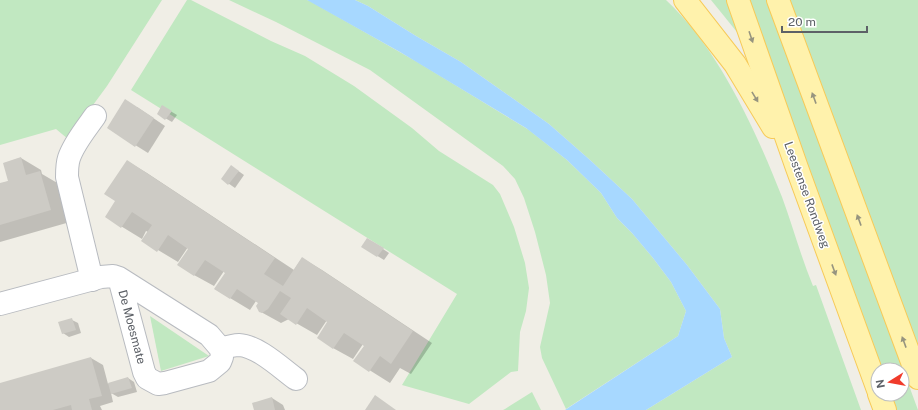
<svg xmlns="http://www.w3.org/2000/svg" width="918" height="410" viewBox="0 0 918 410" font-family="'Public Sans',sans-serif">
<rect width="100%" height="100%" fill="#f0eee6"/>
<g fill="#c1e8c1">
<polygon points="0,0 162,0 107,86 68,139 56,129 0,145"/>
<polygon points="187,0 191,0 271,41 305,56 354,86 412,128 439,151 493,185 500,194 514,227 525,263 529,288 526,311 520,332 518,371 511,372 469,404 402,385 457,294 131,90"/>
<polygon points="229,0 307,0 310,1 419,63 529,130 567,160 601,193 617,218 632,233 653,258 671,282 686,311 678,336 566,409 542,358 540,347 550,303 546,275 535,232 524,198 515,179 503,166 370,70 276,22"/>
<path d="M 355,0 L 666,0 C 719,49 756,131 782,197 C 793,227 801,257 813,286 L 816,285 L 861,410 L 646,410 L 732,357 L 724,338 L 720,309 L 687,265 L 632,199 L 590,160 L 549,124 L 461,62 L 416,36 L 368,6 Z"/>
<polygon points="711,0 728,0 741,37"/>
<polygon points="749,0 769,0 863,261 918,410 896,410 891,394 902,394 902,370 882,370 845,272"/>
<polygon points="790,0 918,0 918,356"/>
<polygon points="150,316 209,356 161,371"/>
<polygon points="532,392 541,410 503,410 505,409"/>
</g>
<polygon fill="#a7d8ff" points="307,0 355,0 368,6 416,36 461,62 549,124 590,160 632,199 687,265 720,309 724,338 732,357 646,410 565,410 678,336 686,311 671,282 653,258 632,233 617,218 601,193 567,160 526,128 400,52"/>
<g fill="#0003">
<polygon points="162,106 177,115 172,122 158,114"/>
<polygon points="137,107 165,126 148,153 108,128"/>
<polygon points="21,158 41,170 42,174 59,184 70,222 0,242 0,184 9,181"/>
<polygon points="127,161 147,173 294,270 302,258 322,270 432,343 411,374 400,368 390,383 355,361 365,345 363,344 353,359 333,348 329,322 327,320 317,335 289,319 281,323 261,312 259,303 256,301 250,310 215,289 226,273 224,271 214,286 194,275 190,248 188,247 178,262 143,241 148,232 146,231 142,239 106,217 117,200"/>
<polygon points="237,170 244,175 235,188 222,179"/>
<polygon points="374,243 389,253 384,260 363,247"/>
<polygon points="72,320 78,323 81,333 69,337 63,333"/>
<polygon points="91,358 103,365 108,384 128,378 134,382 137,392 118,397 111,393 113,402 100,406 102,410 0,410 0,384"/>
<polygon points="272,398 283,405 285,410 255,410"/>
</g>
<g fill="#cdcbc5">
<polygon points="125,99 154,118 135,147 107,128"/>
<polygon points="162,105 172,111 165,120 157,114"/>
<polygon points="21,157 26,175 40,171 51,210 0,225 0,183 8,181 3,163"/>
<polygon points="127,160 275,258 264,274 283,286 302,257 413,331 391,364 380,356 369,372 353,361 364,346 344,333 333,349 317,338 327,322 307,308 296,325 280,314 291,298 280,291 268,309 262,313 259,312 256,306 258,303 237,289 230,299 214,289 225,273 205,260 194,276 177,265 188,249 168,235 157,252 141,241 152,225 132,212 121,228 105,217 115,201 104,194"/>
<polygon points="231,165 239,171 228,185 221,179"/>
<polygon points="367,238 384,248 377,257 361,247"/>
<polygon points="72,318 76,330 62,334 58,322"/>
<polygon points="91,357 102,396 89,399 92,410 72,410 71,405 53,410 0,410 0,383"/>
<polygon points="128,377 132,388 111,394 108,383"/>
<polygon points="375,395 396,410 365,410"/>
<polygon points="272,397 275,410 254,410 252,403"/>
</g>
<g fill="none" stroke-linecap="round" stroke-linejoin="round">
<defs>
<g id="minor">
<path d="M 92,280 L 67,177 C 67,171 67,164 69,158 C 74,143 86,129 95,116"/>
<polyline points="0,304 101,277 113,276 119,278 209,335 221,349 222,357 220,362 209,371 165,383 158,384 147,378 144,372 119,278"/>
<path d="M 221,349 C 227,347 233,345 239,345 C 258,346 281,368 296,379"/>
</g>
<g id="major">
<polyline points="685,0 735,64 773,127"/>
<polyline points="738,0 797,168 878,390"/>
<polyline points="778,0 918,378"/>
<polyline points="879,394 885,410"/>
</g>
</defs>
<use href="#minor" stroke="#b8bbc0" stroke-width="24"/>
<use href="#major" stroke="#f7ca58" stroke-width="24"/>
<use href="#minor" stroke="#fff" stroke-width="22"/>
<use href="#major" stroke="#fff2ac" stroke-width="22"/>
</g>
<defs><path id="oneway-solid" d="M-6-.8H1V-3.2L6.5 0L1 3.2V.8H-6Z"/></defs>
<g fill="#96947f">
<use href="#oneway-solid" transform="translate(751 37) rotate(71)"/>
<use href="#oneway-solid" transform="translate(755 97) rotate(59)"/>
<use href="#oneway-solid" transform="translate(814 98) rotate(-110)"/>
<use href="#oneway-solid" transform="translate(859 220) rotate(-110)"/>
<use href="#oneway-solid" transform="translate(834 270) rotate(70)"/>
<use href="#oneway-solid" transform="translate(904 342) rotate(-110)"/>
</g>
<g text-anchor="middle" stroke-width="3" stroke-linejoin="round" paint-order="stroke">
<g font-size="12" fill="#5d6167" stroke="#fff">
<text transform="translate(807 195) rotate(70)" y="4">Leestense Rondweg</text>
<text transform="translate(132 327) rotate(75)" y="4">De Moesmate</text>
</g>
</g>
<g transform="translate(890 382) rotate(259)"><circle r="19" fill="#ffffff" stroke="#bec0c2"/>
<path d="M0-3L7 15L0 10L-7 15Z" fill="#f03b2b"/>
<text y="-6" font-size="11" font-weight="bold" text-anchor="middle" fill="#5d6167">N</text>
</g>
<path d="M782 26v6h85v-6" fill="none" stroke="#5d6167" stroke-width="2"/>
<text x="788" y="26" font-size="12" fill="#5d6167" stroke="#ffffff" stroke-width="3" paint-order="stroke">20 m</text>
</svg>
